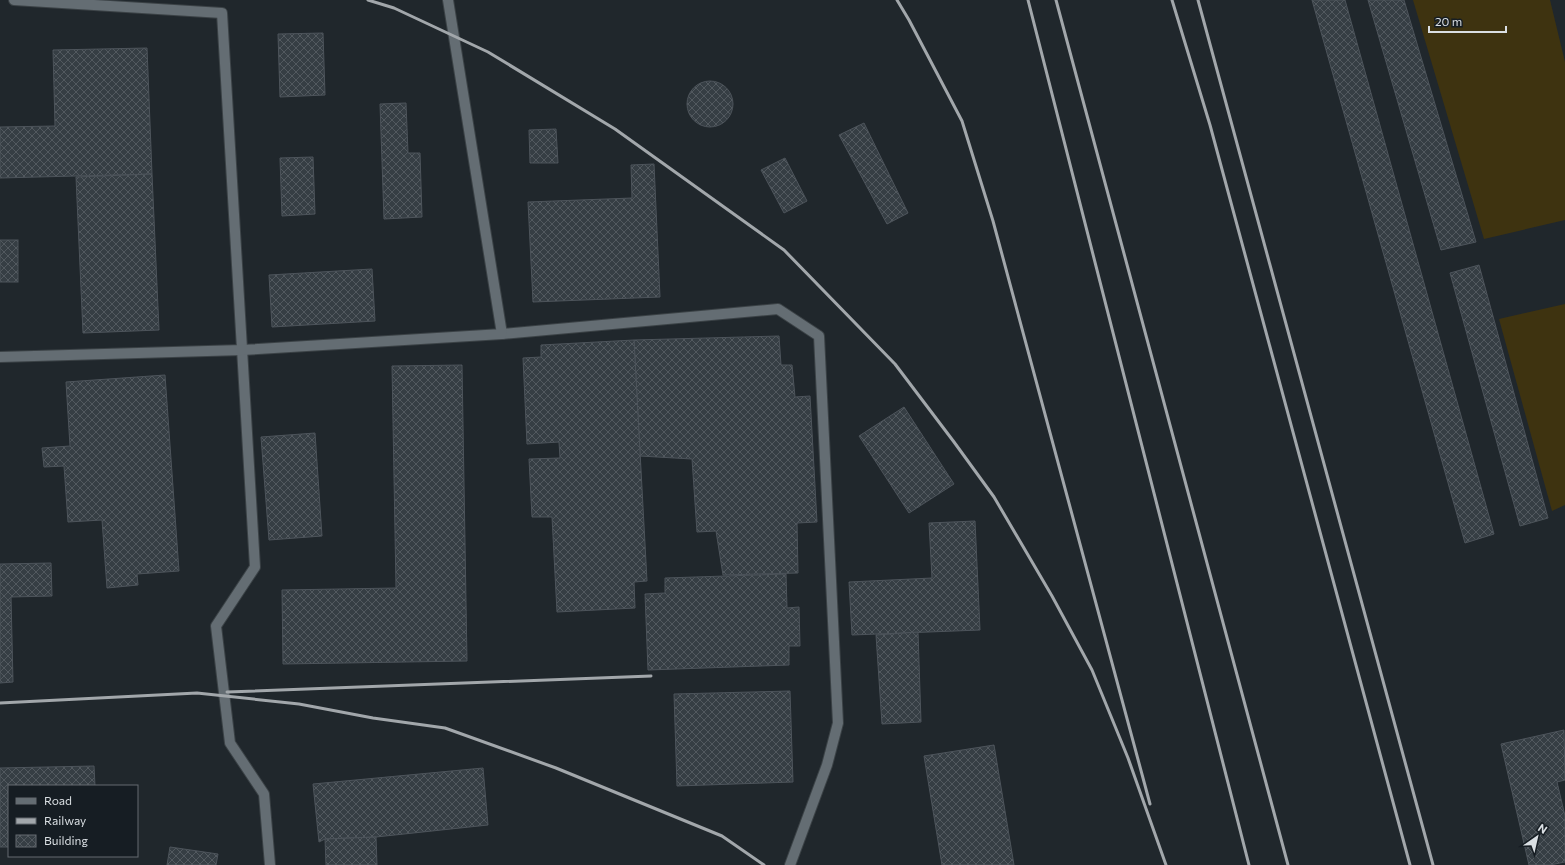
<svg xmlns="http://www.w3.org/2000/svg" width="1565" height="865" viewBox="0 0 1565 865" font-family="Commissioner,sans-serif">
<defs>
<pattern id="building-cross-hatch" width="8" height="8" patternUnits="userSpaceOnUse"><rect width="8" height="8" fill="#363e44"/><path d="M0 0l8 8M0 8l8-8" fill="none" stroke="#52595f"/></pattern>
</defs>
<rect width="100%" height="100%" fill="#20272c"/>
<g fill="#3e3310">
<polygon points="1413,0 1550,0 1565,62 1565,220 1484,239"/>
<polygon points="1565,304 1565,505 1552,511 1499,319"/>
</g>
<g fill="url(#building-cross-hatch)" stroke="#4d545b">
<polygon points="1312,0 1345,0 1494,534 1465,543"/>
<polygon points="1368,0 1404,0 1476,242 1441,250"/>
<polygon points="323,33 325,95 280,97 278,34"/>
<polygon points="147,48 152,174 0,178 0,127 55,126 53,50"/>
<circle cx="710" cy="104" r="23"/>
<polygon points="406,103 408,153 420,153 422,217 384,219 380,104"/>
<polygon points="864,123 908,213 887,224 839,135"/>
<polygon points="556,129 558,163 530,163 529,130"/>
<polygon points="313,157 315,214 282,216 280,158"/>
<polygon points="785,158 807,201 784,213 761,170"/>
<polygon points="654,164 660,297 533,302 528,202 632,198 631,165"/>
<polygon points="152,174 159,330 83,333 76,177"/>
<rect x="0" y="240" width="18" height="42"/>
<polygon points="1479,265 1548,518 1520,526 1450,273"/>
<polygon points="372,269 375,321 272,327 269,275"/>
<polygon points="779,336 781,365 792,365 795,397 810,396 817,522 797,523 798,573 723,575 716,531 697,532 692,459 640,456 634,340"/>
<polygon points="634,340 647,581 634,582 635,608 557,612 552,517 532,517 529,459 560,458 559,442 527,444 523,358 541,357 541,345"/>
<polygon points="462,365 467,661 283,664 282,590 396,588 392,366"/>
<polygon points="165,375 179,571 137,574 138,585 107,588 102,520 68,522 64,466 44,467 42,448 70,446 66,382"/>
<polygon points="904,407 954,484 909,513 859,436"/>
<polygon points="315,433 322,536 269,540 261,437"/>
<polygon points="975,521 980,630 852,635 849,582 932,578 929,523"/>
<polygon points="51,563 52,596 11,597 13,682 0,683 0,564"/>
<polygon points="786,574 787,608 799,607 800,646 789,646 789,665 648,670 645,594 665,593 665,578"/>
<polygon points="918,632 921,722 882,724 876,635"/>
<polygon points="790,691 793,782 677,786 674,694"/>
<polygon points="1564,730 1565,780 1557,782 1565,816 1565,862 1550,865 1529,865 1501,744"/>
<polygon points="994,745 1014,865 942,865 924,756"/>
<polygon points="94,766 95,786 9,786 9,847 0,847 0,768"/>
<polygon points="483,768 488,825 376,837 325,839 319,842 313,784"/>
<polygon points="376,837 377,865 326,865 325,839"/>
<polygon points="170,847 218,854 216,865 167,865"/>
</g>
<g fill="none" stroke-linecap="round" stroke-linejoin="round">
<defs>
<g id="minor">
<polyline points="14,0 222,13 255,567 216,626 230,743 264,794 270,865"/>
<polyline points="502,334 778,309 819,336 838,723 827,765 790,865"/>
<polyline points="0,357 242,350 502,334 448,0"/>
</g>
</defs>
<use href="#minor" stroke="#3b4246" stroke-width="12"/>
<use href="#minor" stroke="#646d73" stroke-width="10"/>
<g stroke="#a2a7ab" stroke-width="3">
<polyline points="368,0 394,8 488,52 615,129 784,250 895,364 954,442 994,497 1052,596 1092,670 1128,758 1166,865"/>
<polyline points="897,0 909,20 962,121 993,221 1150,804"/>
<polyline points="1028,0 1249,865"/>
<polyline points="1056,0 1288,865"/>
<polyline points="1172,0 1210,125 1410,865"/>
<polyline points="1198,0 1433,865"/>
<polyline points="227,692 651,676"/>
<polyline points="0,703 197,693 299,704 373,718 445,728 556,768 722,836 764,865"/>
</g>
</g>
<rect x="8" y="785" width="130" height="72" fill="#161d23" stroke="#646b70"/>
<rect x="16" y="798" width="20" height="6" fill="#646d73" stroke="#646b70"/>
<text x="44" y="805" font-size="12" fill="#dadfe3">Road</text>
<rect x="16" y="818" width="20" height="6" fill="#a2a7ab" stroke="#646b70"/>
<text x="44" y="825" font-size="12" fill="#dadfe3">Railway</text>
<rect x="16" y="835" width="20" height="12" fill="url(#building-cross-hatch)" stroke="#646b70"/>
<text x="44" y="845" font-size="12" fill="#dadfe3">Building</text>
<g transform="translate(1537 837) rotate(34)" stroke="#161d23" stroke-width="3" paint-order="stroke">
<path d="M0-3L7 15L0 10L-7 15Z" fill="#dadfe3"/>
<text y="-6" font-size="11" font-weight="bold" text-anchor="middle" fill="#dadfe3">N</text>
</g>
<path d="M1429 26v6h77v-6" fill="none" stroke="#dadfe3" stroke-width="2"/>
<text x="1435" y="26" font-size="12" fill="#dadfe3" stroke="#161d23" stroke-width="3" paint-order="stroke">20 m</text>
</svg>
